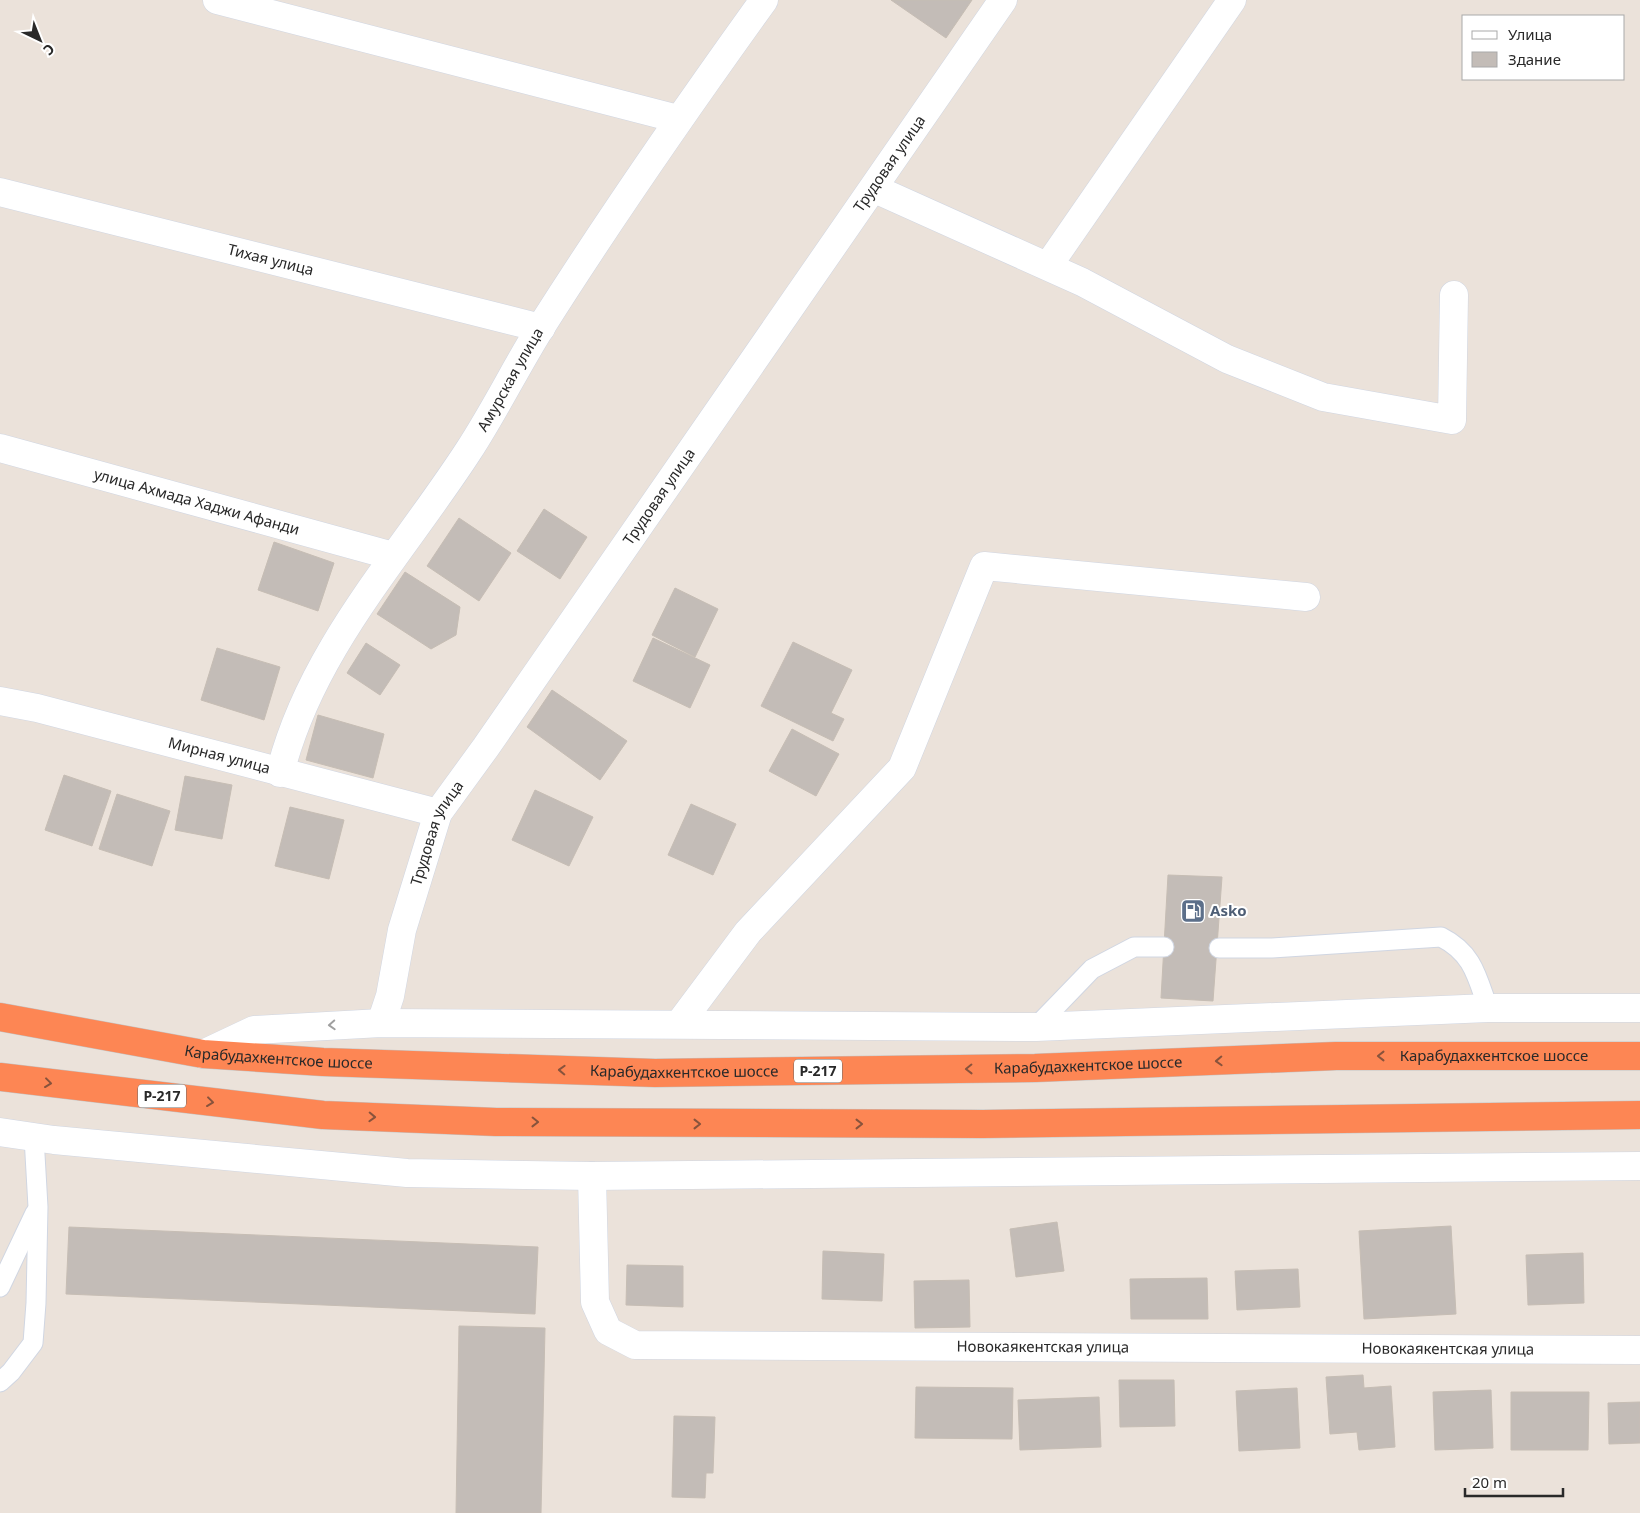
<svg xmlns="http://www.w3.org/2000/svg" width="1640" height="1513" viewBox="0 0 1640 1513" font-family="'Noto Sans',sans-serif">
<rect width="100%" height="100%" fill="#ebe2da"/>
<g fill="#c3bcb7" stroke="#c6bdb4">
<polygon points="891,0 972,0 946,38"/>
<polygon points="544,509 587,537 560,579 517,551"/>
<polygon points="459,518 511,553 479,601 427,566"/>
<polygon points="274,542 334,563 318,611 258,590"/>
<polygon points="405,572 460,607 456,635 431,649 377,614"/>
<polygon points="675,588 718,609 695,657 652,635"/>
<polygon points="653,638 710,665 690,708 633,681"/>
<polygon points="793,642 852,670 831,713 844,719 833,741 761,706"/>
<polygon points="366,643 400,665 380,695 347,673"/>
<polygon points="217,648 280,667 264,720 201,700"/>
<polygon points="552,690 627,741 600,780 527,727"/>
<polygon points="318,715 384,734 373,778 306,760"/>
<polygon points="792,729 839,754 816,796 769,771"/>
<polygon points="64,775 111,791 92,846 45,830"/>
<polygon points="185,776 232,785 222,839 175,830"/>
<polygon points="535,790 593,817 569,866 512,840"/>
<polygon points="117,794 170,811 152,866 99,849"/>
<polygon points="691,804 736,824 713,875 668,855"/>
<polygon points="290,807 344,820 329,879 275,866"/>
<polygon points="1168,875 1222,877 1213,1001 1161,998"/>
<polygon points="1057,1222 1064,1271 1016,1277 1010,1229"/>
<polygon points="1451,1226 1456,1314 1364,1319 1359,1231"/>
<polygon points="69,1227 538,1247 535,1314 66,1294"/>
<polygon points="823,1251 884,1254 882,1301 822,1299"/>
<polygon points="1583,1253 1584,1303 1528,1305 1526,1255"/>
<polygon points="627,1265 683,1266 683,1307 626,1305"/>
<polygon points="1298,1269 1300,1307 1237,1310 1235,1271"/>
<polygon points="1207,1278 1208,1319 1131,1319 1130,1279"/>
<polygon points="969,1280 970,1327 915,1328 914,1281"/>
<polygon points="459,1326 545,1328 541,1513 456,1513"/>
<polygon points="1363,1375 1364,1388 1391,1386 1395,1447 1359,1450 1357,1432 1330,1434 1326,1377"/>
<polygon points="1119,1380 1174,1380 1175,1426 1120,1427"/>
<polygon points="916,1387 1013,1388 1012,1439 915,1438"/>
<polygon points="1297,1388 1300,1448 1239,1451 1236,1391"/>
<polygon points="1491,1390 1493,1448 1435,1450 1433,1392"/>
<polygon points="1511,1392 1589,1392 1588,1450 1511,1450"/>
<polygon points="1099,1397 1101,1447 1020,1450 1018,1400"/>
<polygon points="1640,1402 1640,1443 1609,1444 1608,1403"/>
<polygon points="674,1416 715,1417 713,1473 706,1473 705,1498 672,1497"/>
</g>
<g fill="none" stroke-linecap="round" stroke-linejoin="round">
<defs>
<g id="lane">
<path d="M 1219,948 L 1272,948 L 1441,937 C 1473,953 1477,977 1488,1008"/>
<polyline points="1036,1027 1092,969 1134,947 1164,947"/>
<polyline points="0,1287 35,1213"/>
<polyline points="0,1382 11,1372 33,1343 36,1303 38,1207 34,1137"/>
</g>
<g id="street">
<polyline points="217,0 678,119"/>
<polyline points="875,189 1082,282 1227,359 1323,397 1452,420 1454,295"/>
<path id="s1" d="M 0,192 L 541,328"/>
<polyline points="1048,266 1232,0"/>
<path id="s2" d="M 0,448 L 393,556"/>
<path id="s3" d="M 0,701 L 37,708 L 438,813"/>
<path id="s4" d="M 280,773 C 311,649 401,555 469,450 C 495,410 516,367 541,327 C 612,215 687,107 764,0"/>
<path id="s5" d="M 381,1023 L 390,996 L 402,930 L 438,813 L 486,747 L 1003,0"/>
<polyline points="680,1023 748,932 902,768 984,566 1306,597"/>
<polyline points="203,1054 254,1030 381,1023 1036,1027 1488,1008 1640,1008"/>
<polyline points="0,1132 54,1140 407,1173 592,1176 1640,1166"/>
<path id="s6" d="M 592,1176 L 595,1302 L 608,1331 L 635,1345 L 1640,1350"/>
</g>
<g id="highway">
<path id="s7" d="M 0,1017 L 203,1054 L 323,1062 L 655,1073 L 1035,1068 L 1336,1056 L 1640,1056"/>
<polyline points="0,1077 323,1115 496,1122 983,1124 1640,1115"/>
</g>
</defs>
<use href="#lane" stroke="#d0d6e2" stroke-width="21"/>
<use href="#street" stroke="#d0d6e2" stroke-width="29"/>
<use href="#highway" stroke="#c3c3c3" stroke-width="29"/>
<use href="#lane" stroke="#fff" stroke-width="19"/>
<use href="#street" stroke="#fff" stroke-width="28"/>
<use href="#highway" stroke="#fd8654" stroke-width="28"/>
</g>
<defs><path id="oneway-chevron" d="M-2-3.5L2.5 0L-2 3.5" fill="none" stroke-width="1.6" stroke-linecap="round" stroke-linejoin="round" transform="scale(1.25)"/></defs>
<use stroke="#9f9f9f" href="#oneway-chevron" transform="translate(332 1025) rotate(177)"/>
<g stroke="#88533c">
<use href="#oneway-chevron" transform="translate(1381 1056) rotate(-180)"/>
<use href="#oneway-chevron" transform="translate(1219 1061) rotate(178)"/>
<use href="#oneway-chevron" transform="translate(969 1069) rotate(179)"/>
<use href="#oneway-chevron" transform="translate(562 1070) rotate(-178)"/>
<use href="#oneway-chevron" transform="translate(48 1083) rotate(7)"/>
<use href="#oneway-chevron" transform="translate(210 1102) rotate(7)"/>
<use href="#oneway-chevron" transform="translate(372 1117) rotate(2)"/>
<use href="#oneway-chevron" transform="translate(535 1122) rotate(1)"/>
<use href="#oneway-chevron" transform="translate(697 1124)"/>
<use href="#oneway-chevron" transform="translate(859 1124)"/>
</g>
<defs>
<symbol id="fuel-square" viewBox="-11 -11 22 22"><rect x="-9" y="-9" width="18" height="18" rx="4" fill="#5c6f8a" stroke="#fff"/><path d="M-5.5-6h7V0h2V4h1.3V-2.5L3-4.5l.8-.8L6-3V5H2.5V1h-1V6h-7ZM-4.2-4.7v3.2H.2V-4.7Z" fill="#fff"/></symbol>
</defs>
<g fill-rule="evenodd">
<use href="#fuel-square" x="1179" y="897" width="28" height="28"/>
</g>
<g text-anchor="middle" stroke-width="4" stroke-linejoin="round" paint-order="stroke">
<g fill="#fff" stroke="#696969" stroke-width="1">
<rect x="794" y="1059.5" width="48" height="23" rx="4"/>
<rect x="138" y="1084.5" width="48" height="23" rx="4"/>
</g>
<g font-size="14" font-weight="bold" fill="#292929">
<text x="818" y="1076">Р-217</text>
<text x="162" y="1101">Р-217</text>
</g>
<g font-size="15" fill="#292929" stroke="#fff">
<text dy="5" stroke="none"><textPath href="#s5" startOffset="1009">Трудовая улица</textPath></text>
<text dy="5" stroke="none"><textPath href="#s1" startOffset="279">Тихая улица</textPath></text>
<text dy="5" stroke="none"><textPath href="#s4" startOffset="458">Амурская улица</textPath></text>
<text dy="5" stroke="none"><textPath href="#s5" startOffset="604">Трудовая улица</textPath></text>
<text dy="5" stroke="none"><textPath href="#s2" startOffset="204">улица Ахмада Хаджи Афанди</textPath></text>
<text dy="5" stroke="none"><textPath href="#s3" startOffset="226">Мирная улица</textPath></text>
<text dy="5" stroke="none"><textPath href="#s5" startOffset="199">Трудовая улица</textPath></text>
<text dy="5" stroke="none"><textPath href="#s7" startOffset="282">Карабудахкентское шоссе</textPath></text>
<text dy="5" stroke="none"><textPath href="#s7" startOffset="1498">Карабудахкентское шоссе</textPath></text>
<text dy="5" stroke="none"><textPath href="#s7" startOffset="1092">Карабудахкентское шоссе</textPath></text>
<text dy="5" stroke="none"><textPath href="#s7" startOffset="688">Карабудахкентское шоссе</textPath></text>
<text dy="5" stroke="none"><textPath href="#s6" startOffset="596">Новокаякентская улица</textPath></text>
<text dy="5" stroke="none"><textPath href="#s6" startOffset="1001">Новокаякентская улица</textPath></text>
</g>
<g font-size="15" font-weight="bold" fill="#4e5e75" stroke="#fff" text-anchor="start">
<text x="1210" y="916">Asko</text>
</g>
</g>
<rect x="1462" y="15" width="162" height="65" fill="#ffffff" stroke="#a9a9a9"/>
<rect x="1472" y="31" width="25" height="8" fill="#ffffff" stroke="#a9a9a9"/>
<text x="1508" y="40" font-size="15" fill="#292929">Улица</text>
<rect x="1472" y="52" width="25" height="15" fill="#c3bcb7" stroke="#a9a9a9"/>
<text x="1508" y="65" font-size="15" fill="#292929">Здание</text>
<g transform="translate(40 40) rotate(137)" stroke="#ffffff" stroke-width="4" paint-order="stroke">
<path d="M0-4L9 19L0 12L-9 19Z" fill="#292929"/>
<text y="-8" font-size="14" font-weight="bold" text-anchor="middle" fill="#292929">С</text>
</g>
<path d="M1465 1488v8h98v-8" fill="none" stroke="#292929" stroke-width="2.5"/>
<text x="1472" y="1488" font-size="15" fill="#292929" stroke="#ffffff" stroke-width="4" paint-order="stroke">20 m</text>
</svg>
